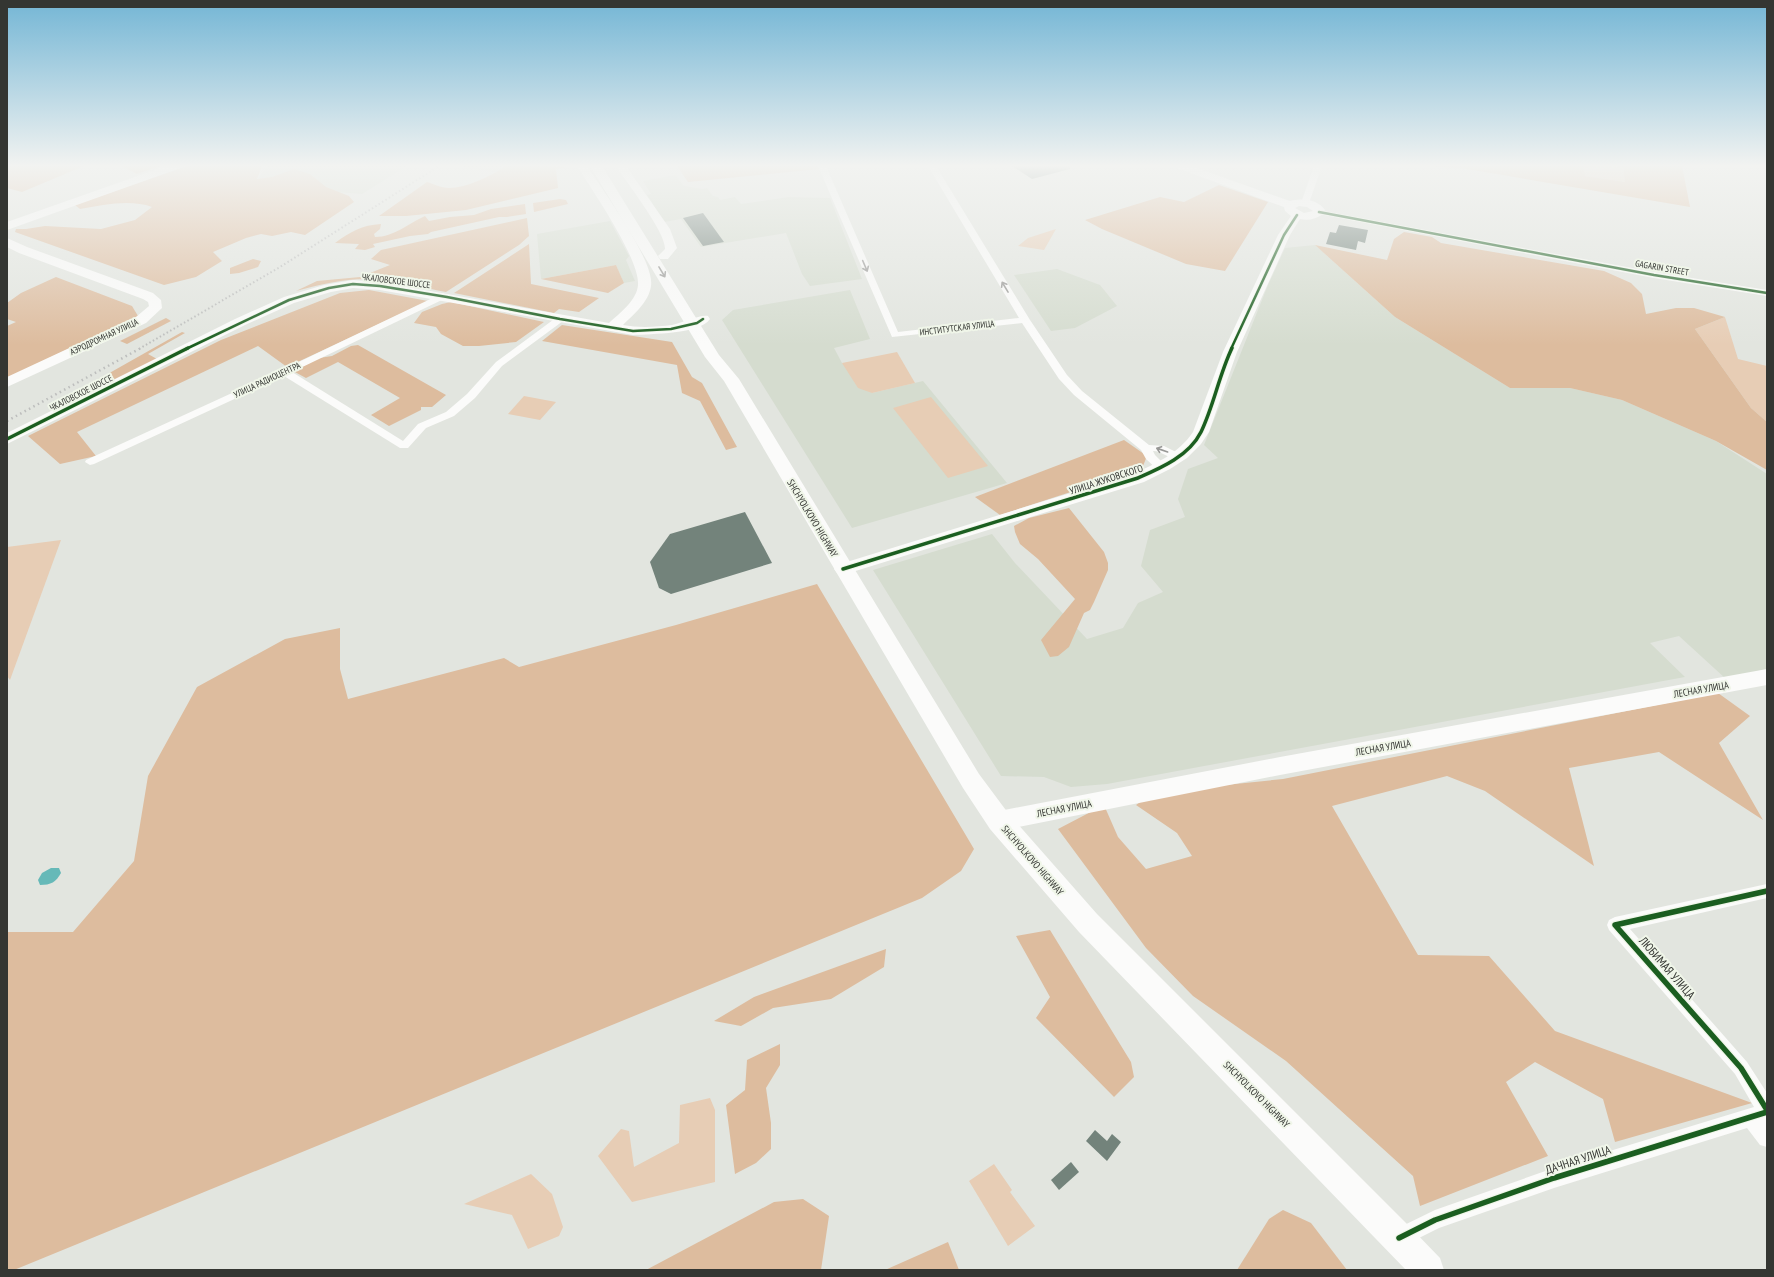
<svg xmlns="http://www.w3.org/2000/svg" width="1774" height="1277" viewBox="0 0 1774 1277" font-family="'PT Sans Narrow',sans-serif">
<rect width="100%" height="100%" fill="#e2e5df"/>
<g fill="#d5dccf">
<polygon points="267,166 407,166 362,194 325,191 257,180"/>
<polygon points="464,166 502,166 495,172 462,167"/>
<polygon points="675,175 684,186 702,189 707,188 713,196 718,197 720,200 735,197 741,204 789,197 830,198 862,279 810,286 802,274 786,233 701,247 681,219 664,222 647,195 651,194 643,181"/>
<polygon points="610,221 629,256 626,260 635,281 624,283 616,265 541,279 537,234"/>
<polygon points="1315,245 1395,317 1510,388 1570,388 1622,400 1716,441 1767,474 1767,669 1726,679 1679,636 1650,643 1685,677 1107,784 1071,787 1044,777 1001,776 873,570 992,534 1015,563 1087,639 1123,628 1138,603 1163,592 1141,566 1150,530 1185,517 1178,499 1188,469 1218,458 1204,445 1268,285 1285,248"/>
<polygon points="1057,269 1100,285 1117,306 1075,328 1051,331 1014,275"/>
<polygon points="850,290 870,339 834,348 842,363 872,393 923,381 1007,483 852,528 722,320 733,310"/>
</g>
<g fill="#e7cdb5">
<polygon points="1584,166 1623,167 1625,182 1585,176"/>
<polygon points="1056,229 1044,250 1018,246 1028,238"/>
<polygon points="1725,317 1738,359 1767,366 1767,422 1751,408 1695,329"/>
<polygon points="897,352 915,383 872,393 858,388 842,363"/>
<polygon points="524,396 556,402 540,420 508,414"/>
<polygon points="931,397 988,466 948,478 893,408"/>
<polygon points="61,540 10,680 7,676 7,547"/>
<polygon points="710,1098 715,1110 715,1182 632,1202 598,1156 621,1129 629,1131 634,1167 679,1143 680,1105"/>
<polygon points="994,1164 1012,1190 1010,1192 1035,1226 1008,1246 969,1181"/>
<polygon points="531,1174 552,1194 563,1227 559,1236 528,1249 512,1215 464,1204"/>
</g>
<g fill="#ddbc9e">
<polygon points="7,166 84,166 22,192 7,188"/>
<polygon points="121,166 160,166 137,174"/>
<path d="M 187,166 L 262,166 L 257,179 L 272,177 L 294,169 L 310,174 L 326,187 L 349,196 L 354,202 L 305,235 L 291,232 L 272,236 L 261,234 L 246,238 L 213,252 L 222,261 L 196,277 L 164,285 L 15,232 L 16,229 L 26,229 L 45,226 L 101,229 L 135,220 L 152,207 C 130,199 103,205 80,209 L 75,205 Z"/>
<path d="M 505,166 L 567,167 L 556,169 L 558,188 L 466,210 L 406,216 L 379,216 L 427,182 C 433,184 442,188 449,188 C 466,188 492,176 505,166 Z"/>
<polygon points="677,166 819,166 820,169 688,182"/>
<polygon points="1431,166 1584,166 1585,176 1625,182 1623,167 1616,166 1682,166 1690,207 1467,169"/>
<polygon points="1219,185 1268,202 1225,271 1186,264 1102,229 1085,220 1160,197 1184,202"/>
<polygon points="560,199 566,200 568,204 534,212 533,203"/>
<path d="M 525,204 L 526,214 L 507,217 L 499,217 L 431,232 L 428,234 L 410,236 L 373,244 L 375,247 L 365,250 L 355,249 L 359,244 L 335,243 C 350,232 362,225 381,224 L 380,229 L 374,234 L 375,237 C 394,237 409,223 425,216 L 429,221 L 450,217 L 474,215 L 491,209 Z"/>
<path d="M 527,218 L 529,236 L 519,245 L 446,292 C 420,287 393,278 366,279 C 342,279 319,285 296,291 L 317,281 L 360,277 L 390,265 L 371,259 L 381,250 Z"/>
<polygon points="1404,232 1432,237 1441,243 1604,271 1631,283 1642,294 1646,314 1676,308 1694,308 1725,317 1695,329 1751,408 1767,422 1767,470 1716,441 1622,400 1570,388 1510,388 1395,317 1315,245 1387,260 1394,239"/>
<polygon points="529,244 531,284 599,298 579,312 559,309 554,313 454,293"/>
<polygon points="253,259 261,261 258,267 239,273 230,274 230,268"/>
<polygon points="616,265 624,283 608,293 541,279"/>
<polygon points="56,277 132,306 138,316 7,378 7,326 16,322 7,319 7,303 21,293"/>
<polygon points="369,290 428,301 287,367 258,346 77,432 96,456 60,464 28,436 221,340 340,293"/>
<polygon points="451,302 544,322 516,342 479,346 463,346 441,334 436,327 414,323 422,312 442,304"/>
<polygon points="166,318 171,321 127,344 120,341"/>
<polygon points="562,325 672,342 692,377 702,383 737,447 726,450 700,401 682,393 677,365 542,341"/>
<polygon points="182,332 185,333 148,354 157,359 100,388 90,384"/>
<polygon points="358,345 446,395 432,407 421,407 421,410 389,426 371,415 400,398 338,362 306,378 293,371 319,358 332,356 351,346"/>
<polygon points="1124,440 1147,456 1143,466 1123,475 1000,515 975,497"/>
<polygon points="1069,508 1104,552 1108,563 1108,570 1094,602 1090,610 1084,613 1069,647 1058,656 1050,657 1041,640 1075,599 1038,559 1020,544 1015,532 1014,526 1029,518"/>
<polygon points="817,584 974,849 961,871 922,898 14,1270 7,1270 7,932 73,932 134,861 148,776 197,687 285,639 340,628 340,669 348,699 504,658 519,667 676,625"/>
<polygon points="1718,693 1750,716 1719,743 1763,820 1659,752 1569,768 1594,866 1485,791 1447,776 1332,806 1418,955 1489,956 1555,1031 1752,1103 1615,1142 1603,1099 1535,1062 1506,1082 1548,1156 1420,1206 1413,1176 1286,1061 1193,996 1146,948 1058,829 1104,805 1118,837 1146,869 1192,856 1177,833 1136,805 1143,800 1186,789 1283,779"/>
<polygon points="1050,930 1131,1062 1134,1077 1114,1097 1036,1018 1050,997 1016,936"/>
<polygon points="886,949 884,967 831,999 773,1008 741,1026 714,1021 754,997"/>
<polygon points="780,1044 780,1065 766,1088 771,1123 771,1149 756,1163 735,1174 726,1105 745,1090 747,1060"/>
<polygon points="803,1199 829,1216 821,1270 646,1270 774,1202"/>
<polygon points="1283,1210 1311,1223 1347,1270 1237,1270 1269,1219"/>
<polygon points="948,1242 959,1270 885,1270"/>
</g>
<path fill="#66b9b8" d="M 51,868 L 59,868 L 61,873 C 56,882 51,885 40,885 L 38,880 L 42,873 Z"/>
<g fill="#73837b">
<polygon points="1012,166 1070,166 1070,169 1032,179"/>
<polygon points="703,213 724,242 703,246 683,218"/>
<polygon points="1339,225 1368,230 1365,243 1358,241 1356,250 1326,244 1330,232 1336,233"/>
<polygon points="745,512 772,563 671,594 659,588 650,562 670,534"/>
<polygon points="1095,1130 1107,1141 1112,1134 1121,1142 1107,1161 1086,1141"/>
<polygon points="1071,1162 1079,1172 1059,1190 1051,1180"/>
</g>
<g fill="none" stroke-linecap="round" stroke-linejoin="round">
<g fill="#fbfbfa" fill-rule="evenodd">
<path d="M 818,166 L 826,166 L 898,332 L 1019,318 L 928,166 L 936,166 L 1030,320 L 1067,375 L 1082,391 L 1149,445 L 1164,446 L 1182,455 L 1183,457 L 1182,459 C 1172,462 1163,451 1153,451 L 1155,455 L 1168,468 L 1166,470 L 1158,470 L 1146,459 L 1141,450 L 1074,395 L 1059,379 L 1022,323 L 892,337 Z"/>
<polygon points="1314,166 1322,166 1309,203 1305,205 1302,205 1301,203"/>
<polygon points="1316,210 1654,272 1767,290 1767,296 1654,278 1319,214 1315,212"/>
<polygon points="443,293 447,296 446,298 292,372 403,441 418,424 446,412 467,394 496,362 557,317 563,317 565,319 563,321 502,366 475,398 454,416 426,428 408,448 400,448 284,376 94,464 90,465 85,462 86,460 282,370"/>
<polygon points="1767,884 1767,898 1630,929 1747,1062 1767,1093 1767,1147 1760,1145 1747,1128 1554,1188 1439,1228 1399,1248 1392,1245 1389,1238 1392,1231 1435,1210 1554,1168 1754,1107 1735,1074 1609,930 1607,925 1609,920 1615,917"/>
</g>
<g fill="#fbfbfa" fill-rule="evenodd">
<polygon points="166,166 181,166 180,168 7,230 7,222"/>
<path d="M 577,166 L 587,166 C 602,189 655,261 651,286 C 649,302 633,315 623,325 C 638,328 657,327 672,325 C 682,323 701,314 708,316 L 710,319 C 700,334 651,334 633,335 L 380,290 L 353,288 L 331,292 L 294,303 L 245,325 L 7,444 L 7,433 L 235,319 L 284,297 L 324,285 L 353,280 L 380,282 L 609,323 C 620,313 637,300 638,285 C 640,259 592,190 577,166 Z"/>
<path d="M 616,166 L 626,166 L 670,229 L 677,248 L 668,259 L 660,259 L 658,256 L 665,249 C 666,232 626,182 616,166 Z"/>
<path d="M 1176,166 L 1191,166 L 1290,201 C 1302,198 1317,199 1325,210 L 1323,214 C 1316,219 1308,221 1300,219 L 1290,235 L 1237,352 L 1209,432 L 1201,444 L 1187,458 L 1170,469 L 1144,482 L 849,573 L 843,575 L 837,573 L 834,569 L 837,565 L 1132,474 C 1156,464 1179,453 1193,432 L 1223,352 L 1278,235 L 1291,216 L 1285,211 L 1284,207 L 1177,168 ZM 1299,206 L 1307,207 L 1313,211 L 1304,213 L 1295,208 Z"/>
<polygon points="7,238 27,247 153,293 161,300 162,308 146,323 7,387 7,377 136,317 149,306 148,302 143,299 19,253 7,247"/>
<polygon points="1767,669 1767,685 1280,775 999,831 991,828 988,821 991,814 999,811 1280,757"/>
</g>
<polygon fill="#fbfbfa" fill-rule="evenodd" points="590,166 602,166 719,355 739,379 979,774 1008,813 1097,914 1410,1227 1440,1258 1444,1270 1406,1270 1079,932 990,829 963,788 724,381 705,357"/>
<polyline stroke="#bdbebd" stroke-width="2" stroke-dasharray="1.5 2.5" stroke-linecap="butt" points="139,349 280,267 439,166"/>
<polyline stroke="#bdbebd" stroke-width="2.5" stroke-dasharray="1.5 3.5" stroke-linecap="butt" points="7,421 141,348"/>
<defs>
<g id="cycleway-far2">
<polyline points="1319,212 1654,275 1767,293"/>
<polyline points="186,349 289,300 329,288 353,284 380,286 447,297 560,319 633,331 671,329 697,323 703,319"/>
<polyline points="1231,349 1284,235 1297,215"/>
</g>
<g id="cycleway-far1">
<polyline points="7,439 188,348"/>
<path d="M 843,569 L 1138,478 C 1161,468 1189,456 1201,432 C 1214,405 1219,375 1232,348"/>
</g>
<g id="cycleway">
<polyline points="1767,891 1615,925 1741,1068 1767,1110"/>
<polyline points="1399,1238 1435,1220 1554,1178 1767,1112"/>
</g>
</defs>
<use href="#cycleway-far2" stroke="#f0f6e9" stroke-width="4"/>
<use href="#cycleway-far1" stroke="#f0f6e9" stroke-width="5.5"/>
<use href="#cycleway" stroke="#f0f6e9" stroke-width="8"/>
<use href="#cycleway-far2" stroke="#1b5e20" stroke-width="2.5"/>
<use href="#cycleway-far1" stroke="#1b5e20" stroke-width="3.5"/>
<use href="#cycleway" stroke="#1b5e20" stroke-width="5.5"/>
</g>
<defs><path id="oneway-shaft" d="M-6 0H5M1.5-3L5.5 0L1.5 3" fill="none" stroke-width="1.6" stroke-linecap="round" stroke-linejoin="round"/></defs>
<g stroke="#989896">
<use href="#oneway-shaft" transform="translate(865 266) rotate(67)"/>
<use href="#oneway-shaft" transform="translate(662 272) rotate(59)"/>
<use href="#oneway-shaft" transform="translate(1005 287) rotate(-121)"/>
<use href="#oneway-shaft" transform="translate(1162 450) rotate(-161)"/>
</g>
<linearGradient id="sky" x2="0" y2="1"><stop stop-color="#74b6d5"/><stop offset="0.48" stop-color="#f2f3f1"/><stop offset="1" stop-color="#f2f3f1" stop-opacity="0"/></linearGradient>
<rect width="1774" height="345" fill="url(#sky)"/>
<g text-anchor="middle" stroke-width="4" stroke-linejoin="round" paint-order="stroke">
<g font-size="9" fill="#343632" stroke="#f0f6e9">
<text transform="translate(1662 268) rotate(10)" y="3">GAGARIN STREET</text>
<text transform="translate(396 281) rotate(7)" y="3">ЧКАЛОВСКОЕ ШОССЕ</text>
<text transform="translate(957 328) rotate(-7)" y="3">ИНСТИТУТСКАЯ УЛИЦА</text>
<text transform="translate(104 337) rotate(-25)" y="3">АЭРОДРОМНАЯ УЛИЦА</text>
<text transform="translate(267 380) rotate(-25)" y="3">УЛИЦА РАДИОЦЕНТРА</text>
<text transform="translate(81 393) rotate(-27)" y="3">ЧКАЛОВСКОЕ ШОССЕ</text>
</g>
<g font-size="10" fill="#343632" stroke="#f0f6e9">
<text transform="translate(1106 479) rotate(-18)" y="4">УЛИЦА ЖУКОВСКОГО</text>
<text transform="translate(813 518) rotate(59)" y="4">SHCHYOLKOVO HIGHWAY</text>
<text transform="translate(1701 689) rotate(-10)" y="4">ЛЕСНАЯ УЛИЦА</text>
<text transform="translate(1383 747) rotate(-10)" y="4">ЛЕСНАЯ УЛИЦА</text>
<text transform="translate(1064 808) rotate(-11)" y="4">ЛЕСНАЯ УЛИЦА</text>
<text transform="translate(1033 860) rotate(49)" y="4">SHCHYOLKOVO HIGHWAY</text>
<text transform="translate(1257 1094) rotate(45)" y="4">SHCHYOLKOVO HIGHWAY</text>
</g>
<g font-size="12" fill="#343632" stroke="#f0f6e9">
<text transform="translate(1667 968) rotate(49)" y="4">ЛЮБИМАЯ УЛИЦА</text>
<text transform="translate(1578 1160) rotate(-18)" y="4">ДАЧНАЯ УЛИЦА</text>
</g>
</g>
<rect width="1774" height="1277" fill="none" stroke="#343632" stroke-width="16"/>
</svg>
